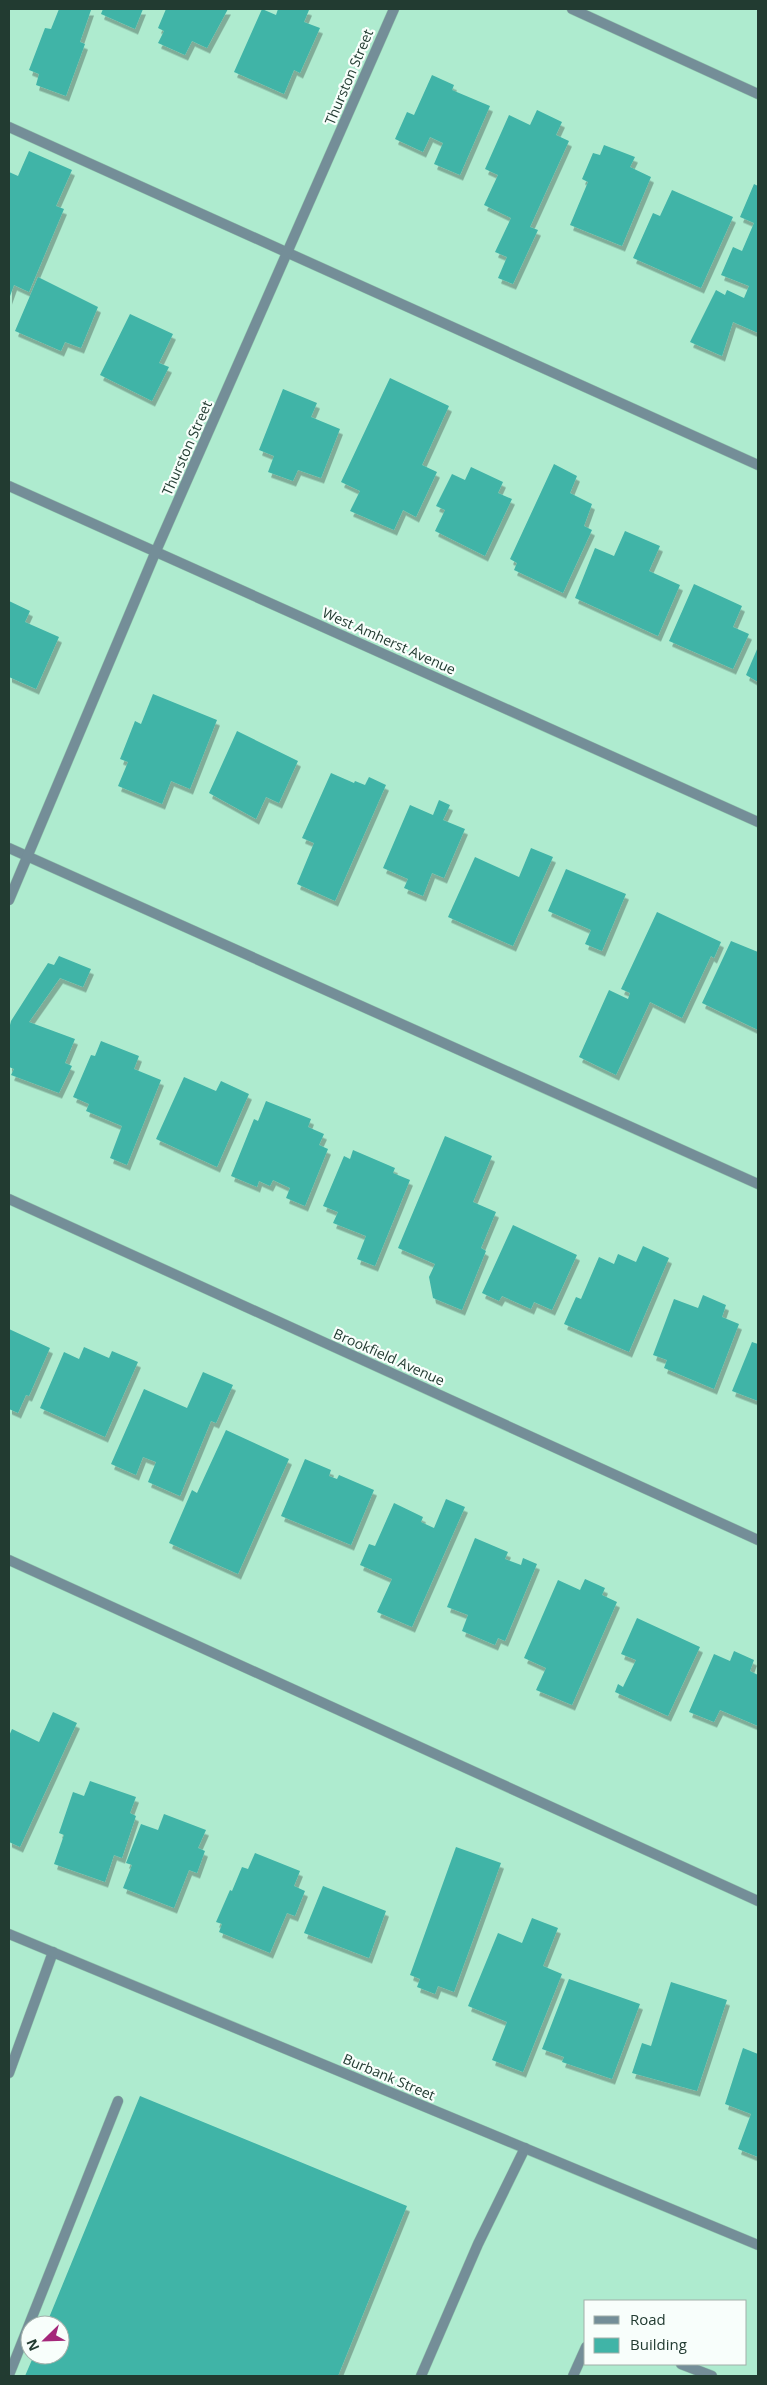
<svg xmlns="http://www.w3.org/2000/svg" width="767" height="2385" viewBox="0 0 767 2385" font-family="'Open Sans',sans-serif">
<defs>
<filter id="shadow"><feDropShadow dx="3" dy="5.5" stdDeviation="0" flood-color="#0004"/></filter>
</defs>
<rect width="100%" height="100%" fill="#aeebcf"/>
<g fill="#40b4a7" filter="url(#shadow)">
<polygon points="59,9 91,10 80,42 85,44 66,96 36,85 39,74 29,70 45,28 51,29"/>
<polygon points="103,9 143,9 135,29 101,14"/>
<polygon points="166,9 228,9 207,48 192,41 185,55 158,43 164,31 158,28"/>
<polygon points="262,9 276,15 278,9 306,9 309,10 304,22 320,28 300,73 294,70 284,94 234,72"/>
<polygon points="432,75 454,85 452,90 490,106 460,175 434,164 443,143 430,137 423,152 395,139 407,112 414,115"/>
<polygon points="537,110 562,122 556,135 569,141 530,227 538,230 513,284 498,278 507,257 495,252 511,218 484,205 498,175 485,169 509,115 530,125"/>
<polygon points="604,145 635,157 630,167 651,177 622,246 570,225 588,182 582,179 593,153 600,155"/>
<polygon points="29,151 72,170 56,206 64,209 29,292 14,285 9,299 9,172 18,176"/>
<polygon points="754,184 758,186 758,333 733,322 722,356 690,342 716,290 725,295 727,290 744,298 749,286 721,275 733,247 742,251 754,223 740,217"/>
<polygon points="672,190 733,217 701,288 633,258 653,213 660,216"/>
<polygon points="38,277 98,307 81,348 65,342 61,351 15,331"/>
<polygon points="130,314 173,334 159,363 169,367 152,401 100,375"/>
<polygon points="390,378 449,406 422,465 437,472 416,517 403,510 394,530 350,511 360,491 341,482"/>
<polygon points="283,389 317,403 311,417 340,429 321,478 298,470 293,481 268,472 274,456 259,450"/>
<polygon points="554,464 577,476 570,493 592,504 584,526 592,530 563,593 514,570 517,563 510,559"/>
<polygon points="471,467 503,482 498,493 512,499 485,556 435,531 445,510 436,506 452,474 465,480"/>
<polygon points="625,531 660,546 649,571 680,585 658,636 575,598 595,548 614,556"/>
<polygon points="694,584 742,606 733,627 749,634 733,669 669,641"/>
<polygon points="9,601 30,611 25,622 59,637 36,689 9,677"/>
<polygon points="758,647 758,682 746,675"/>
<polygon points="153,694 217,720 190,789 171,781 162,804 118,786 128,762 120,759 135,721 141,724"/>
<polygon points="237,731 298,761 279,803 266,797 256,819 209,793"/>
<polygon points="331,773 354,783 355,781 365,785 369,777 386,785 335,901 297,884 314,843 302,838"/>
<polygon points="439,800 450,805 443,820 465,829 444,878 432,873 423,896 404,888 408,879 383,868 410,805 433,815"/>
<polygon points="531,848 553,857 513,946 448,917 475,857 519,877"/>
<polygon points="566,869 626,894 602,951 585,944 591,930 548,911"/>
<polygon points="657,912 721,942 714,958 711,956 682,1018 650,1002 616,1075 579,1057 609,990 628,999 630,993 621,989"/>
<polygon points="731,941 758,952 758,1030 702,1003"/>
<polygon points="59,956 91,969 83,987 60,978 29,1022 75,1039 65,1063 72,1066 59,1093 11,1075 14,1069 9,1067 9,1029 11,1021 48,963 54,965"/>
<polygon points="101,1041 139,1056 134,1069 161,1080 127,1165 110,1158 122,1126 86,1111 89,1104 73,1097 91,1055 95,1056"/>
<polygon points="184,1077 216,1091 221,1081 249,1094 217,1167 156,1139"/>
<polygon points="266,1101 311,1119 308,1127 324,1134 319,1145 328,1149 305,1206 286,1198 290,1188 273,1180 270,1186 259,1181 257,1187 231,1176 254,1119 258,1121"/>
<polygon points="445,1136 492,1156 473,1202 496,1212 481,1248 486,1251 462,1310 433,1298 429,1277 435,1264 398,1248"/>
<polygon points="353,1150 395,1168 393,1173 410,1180 375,1266 357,1259 366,1236 333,1223 338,1212 323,1206 344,1156 350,1159"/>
<polygon points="513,1225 577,1255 552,1310 534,1302 531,1309 502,1296 499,1301 482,1293"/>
<polygon points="643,1246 669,1258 629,1352 564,1324 576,1297 581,1299 599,1257 614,1264 618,1254 636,1262"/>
<polygon points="703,1295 726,1305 722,1317 739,1324 714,1389 664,1368 667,1360 653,1355 674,1299 698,1308"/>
<polygon points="9,1329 50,1348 29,1396 26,1395 18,1413 9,1409"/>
<polygon points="752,1342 758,1344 758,1401 732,1391"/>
<polygon points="84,1347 109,1358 112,1351 138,1362 105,1437 40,1408 64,1352 79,1359"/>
<polygon points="203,1372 233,1385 216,1423 211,1421 180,1496 148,1482 156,1462 143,1457 136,1475 111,1464 144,1389 187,1408"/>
<polygon points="226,1430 289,1459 238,1574 169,1543 192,1490 197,1493"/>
<polygon points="305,1459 331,1470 329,1476 337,1479 339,1475 374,1490 351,1545 281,1516"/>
<polygon points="446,1499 465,1507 412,1627 377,1612 392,1579 360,1565 369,1544 375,1546 394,1503 423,1517 421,1522 434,1528"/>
<polygon points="475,1538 508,1552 505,1559 521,1565 523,1558 537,1564 505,1641 498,1638 495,1645 462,1631 468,1615 447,1607"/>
<polygon points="585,1579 605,1588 602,1595 617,1602 572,1705 536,1690 546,1668 524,1658 558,1580 580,1590"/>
<polygon points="637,1618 700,1647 668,1716 615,1692 618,1684 623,1687 636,1660 621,1654"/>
<polygon points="734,1651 754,1660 750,1671 758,1675 758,1726 720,1710 714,1722 689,1712 714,1654 730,1661"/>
<polygon points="53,1712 77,1723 20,1847 9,1842 9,1736 12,1729 39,1742"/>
<polygon points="90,1781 136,1797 130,1813 136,1816 122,1858 114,1855 105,1882 54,1864 64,1835 59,1833 73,1792 84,1796"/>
<polygon points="164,1814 206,1830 198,1848 205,1851 197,1873 189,1870 174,1908 123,1888 132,1865 126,1863 141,1824 158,1830"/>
<polygon points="456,1847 501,1863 454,1992 438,1986 435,1994 417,1987 420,1979 410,1975"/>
<polygon points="255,1853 300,1871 294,1886 305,1891 295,1916 287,1913 270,1953 219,1932 222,1924 216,1922 230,1890 232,1891 242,1867 248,1869"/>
<polygon points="323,1886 386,1911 369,1958 304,1933"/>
<polygon points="532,1918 558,1928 543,1966 562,1974 523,2072 492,2060 507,2022 468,2006 498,1933 522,1943"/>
<polygon points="569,1979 640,2004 612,2079 562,2062 564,2057 542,2049"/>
<polygon points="671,1982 727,2000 697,2091 632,2073 642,2043 651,2046"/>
<polygon points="743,2048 758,2054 758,2157 738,2149 751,2114 725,2104"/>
<polygon points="140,2096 407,2206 338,2376 25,2376 34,2355 60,2355 60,2325 46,2325"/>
</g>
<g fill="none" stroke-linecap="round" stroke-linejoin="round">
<defs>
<g id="service">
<polyline points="9,127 758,465"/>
<polyline points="9,848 758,1184"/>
<polyline points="9,1560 758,1901"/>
<polyline points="9,2073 53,1952"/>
<polyline points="681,2364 712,2376"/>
<polyline points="9,2375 118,2101"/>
<polyline points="421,2376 478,2244 525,2148"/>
<polyline points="573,2376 586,2347"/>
</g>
<g id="minor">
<polyline points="572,9 758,94"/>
<polyline points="9,486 758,822"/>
<polyline points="9,1199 758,1540"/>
</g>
<g id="tertiary">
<polyline points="9,900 156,551 394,9"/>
<polyline points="9,1934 758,2245"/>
</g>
</defs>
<use href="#service" stroke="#92c8af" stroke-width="11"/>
<use href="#minor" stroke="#92c8af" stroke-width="11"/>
<use href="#tertiary" stroke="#92c8af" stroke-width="11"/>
<use href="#service" stroke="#748e98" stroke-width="10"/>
<use href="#minor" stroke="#748e98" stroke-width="10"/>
<use href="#tertiary" stroke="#748e98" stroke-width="10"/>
</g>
<g text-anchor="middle" stroke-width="4.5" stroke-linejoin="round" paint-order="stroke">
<g font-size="14" fill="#223b31" stroke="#f8fefb">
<text transform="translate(349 77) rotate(-67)" y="5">Thurston Street</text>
<text transform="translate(187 448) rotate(-66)" y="5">Thurston Street</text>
<text transform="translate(389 641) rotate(24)" y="5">West Amherst Avenue</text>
<text transform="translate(389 1357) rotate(24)" y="5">Brookfield Avenue</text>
<text transform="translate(389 2077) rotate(23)" y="5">Burbank Street</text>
</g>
</g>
<rect width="767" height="2385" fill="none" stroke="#223b31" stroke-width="20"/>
<rect x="584" y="2300" width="162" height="65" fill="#f8fefb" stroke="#a2b0aa"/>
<rect x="594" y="2316" width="25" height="8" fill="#748e98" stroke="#a2b0aa"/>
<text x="630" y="2325" font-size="15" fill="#223b31">Road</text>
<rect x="594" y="2338" width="25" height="15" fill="#40b4a7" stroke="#a2b0aa"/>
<text x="630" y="2350" font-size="15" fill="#223b31">Building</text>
<g transform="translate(45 2340) rotate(247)"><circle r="24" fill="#f8fefb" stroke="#a2b0aa"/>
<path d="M0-4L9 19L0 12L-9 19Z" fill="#a4277a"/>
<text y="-8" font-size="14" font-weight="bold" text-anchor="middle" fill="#223b31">N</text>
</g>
</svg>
